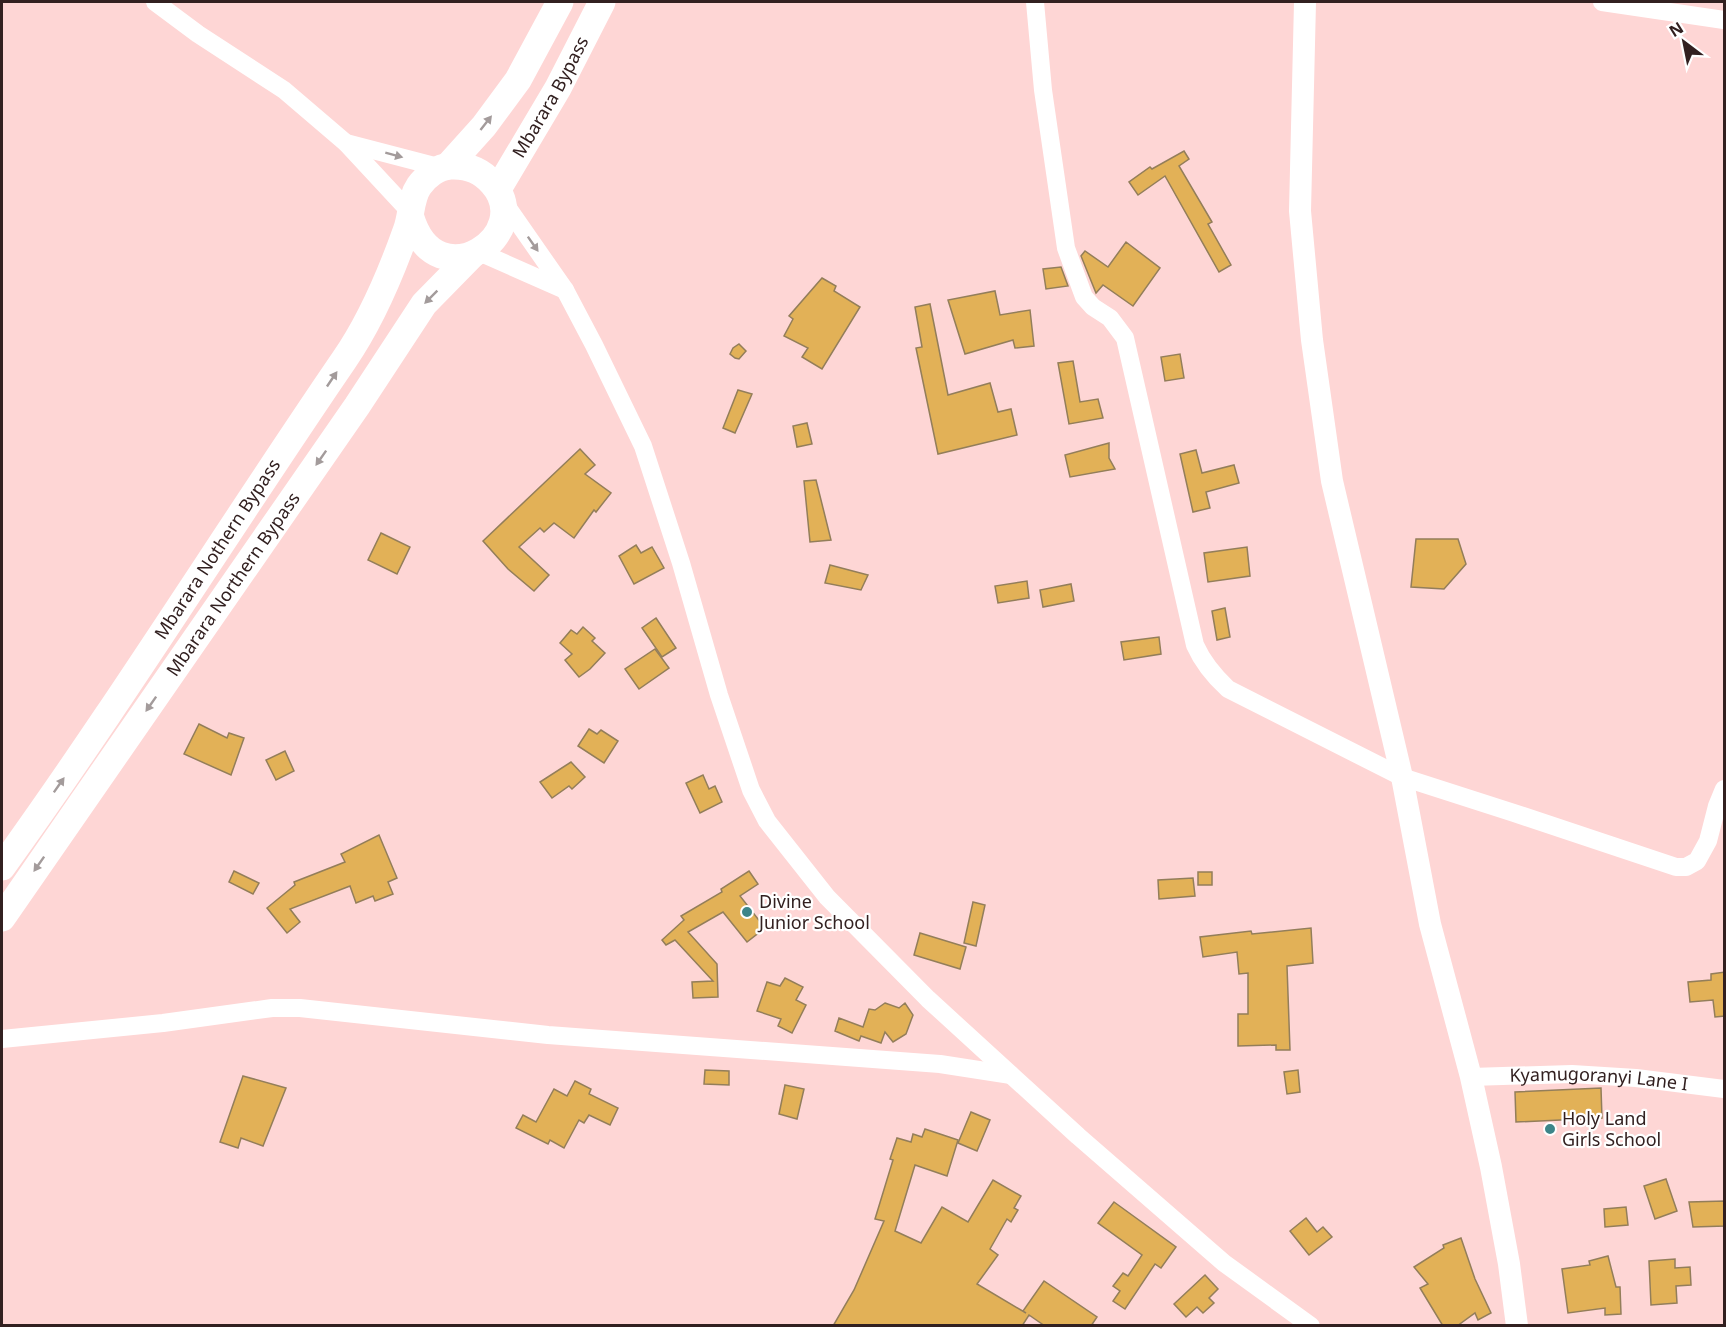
<svg xmlns="http://www.w3.org/2000/svg" width="1726" height="1327" viewBox="0 0 1726 1327" font-family="'Noto Sans',sans-serif">
<rect width="100%" height="100%" fill="#fed6d5"/>
<g fill="#e2b157" stroke="#937e5a" stroke-width="1.5">
<polygon points="1184,151 1189,159 1179,166 1212,222 1208,224 1231,265 1219,272 1165,176 1138,195 1129,182 1150,167 1152,169"/>
<polygon points="1126,242 1160,268 1133,306 1103,285 1096,293 1081,256 1085,251 1108,267"/>
<polygon points="1061,267 1068,286 1046,289 1043,269"/>
<polygon points="822,278 836,286 834,291 860,307 822,369 802,357 808,348 784,336 793,319 789,316"/>
<polygon points="995,291 1000,315 1030,310 1034,346 1015,348 1013,340 965,354 948,300"/>
<polygon points="930,304 948,395 990,383 998,412 1011,409 1017,435 938,454 916,348 922,347 915,307"/>
<polygon points="739,344 746,351 739,359 735,358 730,354 733,348"/>
<polygon points="1180,354 1184,378 1165,381 1161,357"/>
<polygon points="1073,361 1080,402 1098,399 1103,418 1069,424 1058,363"/>
<polygon points="738,390 752,394 735,433 723,428"/>
<polygon points="807,423 812,444 797,447 793,426"/>
<polygon points="1109,443 1109,458 1115,469 1070,477 1065,455"/>
<polygon points="580,449 595,465 585,474 611,493 596,512 594,510 574,538 554,523 544,532 540,528 519,547 549,575 534,591 508,569 483,541"/>
<polygon points="1196,450 1202,473 1234,465 1239,483 1206,492 1210,508 1193,512 1180,454"/>
<polygon points="816,480 831,540 810,542 804,481"/>
<polygon points="381,533 410,547 397,574 368,560"/>
<polygon points="1416,539 1458,539 1466,564 1444,589 1411,587"/>
<polygon points="636,545 641,553 652,547 664,568 634,584 619,556"/>
<polygon points="1247,547 1250,576 1208,582 1204,553"/>
<polygon points="830,565 868,575 861,590 825,583"/>
<polygon points="1027,581 1029,598 998,603 995,586"/>
<polygon points="1071,584 1074,601 1043,607 1040,590"/>
<polygon points="1225,608 1230,637 1217,640 1212,611"/>
<polygon points="656,618 676,648 662,657 642,628"/>
<polygon points="583,627 595,638 592,641 605,653 590,669 579,677 565,660 572,654 560,643 571,630 577,634"/>
<polygon points="1159,637 1161,654 1124,660 1121,642"/>
<polygon points="655,649 669,668 639,689 625,669"/>
<polygon points="199,724 227,738 229,733 244,738 231,775 184,754"/>
<polygon points="589,729 597,734 601,730 618,741 604,763 578,746"/>
<polygon points="285,751 294,771 276,780 266,760"/>
<polygon points="571,762 585,777 572,789 569,786 552,798 540,782"/>
<polygon points="703,775 709,789 715,786 722,802 700,813 686,783"/>
<polygon points="379,835 397,878 388,882 393,894 375,901 373,896 356,903 350,886 290,909 300,922 287,933 267,908 295,885 294,882 345,862 341,854"/>
<polygon points="234,871 259,883 253,894 229,882"/>
<polygon points="749,871 758,884 740,896 765,928 747,942 723,912 688,932 717,964 718,997 693,998 692,982 713,981 675,940 666,945 662,940 684,920 681,916 722,892 721,889"/>
<rect x="1198" y="872" width="14" height="13"/>
<polygon points="1193,878 1195,896 1159,899 1158,880"/>
<polygon points="973,902 985,905 976,946 964,943"/>
<polygon points="1311,928 1313,963 1287,966 1290,1050 1276,1050 1276,1045 1238,1046 1238,1014 1248,1014 1248,973 1239,974 1237,952 1203,957 1200,937 1251,931 1252,934"/>
<polygon points="920,933 966,947 960,969 914,955"/>
<polygon points="1725,972 1725,1016 1715,1017 1713,1000 1690,1002 1688,982 1711,980 1711,974"/>
<polygon points="785,978 803,987 796,1000 806,1005 792,1033 778,1026 781,1019 757,1011 767,982 780,986"/>
<polygon points="885,1003 899,1008 905,1003 913,1015 906,1034 893,1042 885,1032 881,1043 861,1036 859,1041 835,1031 839,1018 863,1027 869,1009 875,1010"/>
<polygon points="705,1070 729,1071 729,1085 704,1084"/>
<polygon points="1298,1070 1300,1092 1287,1094 1284,1072"/>
<polygon points="243,1076 286,1088 263,1146 241,1138 238,1148 220,1142"/>
<polygon points="575,1081 591,1089 589,1094 618,1108 610,1125 589,1115 584,1123 579,1120 564,1148 550,1140 548,1144 516,1128 523,1115 536,1122 554,1089 567,1096"/>
<polygon points="785,1085 804,1089 797,1119 779,1114"/>
<polygon points="1601,1088 1602,1118 1516,1122 1515,1092"/>
<polygon points="971,1112 990,1120 977,1151 958,1143"/>
<polygon points="925,1129 958,1140 947,1176 915,1165 895,1231 921,1243 942,1207 968,1222 993,1180 1021,1196 1014,1208 1018,1210 1011,1222 1007,1219 990,1249 998,1255 977,1284 1026,1313 1023,1311 1044,1281 1097,1317 1091,1326 1045,1326 1029,1315 1022,1326 833,1326 854,1290 884,1221 875,1219 893,1160 890,1159 897,1138 911,1142 913,1134 922,1137"/>
<polygon points="1666,1179 1677,1211 1655,1219 1644,1186"/>
<polygon points="1725,1201 1725,1226 1693,1227 1689,1202"/>
<polygon points="1114,1202 1176,1247 1161,1268 1155,1264 1125,1309 1113,1301 1120,1291 1113,1286 1123,1273 1128,1276 1142,1255 1098,1223"/>
<polygon points="1626,1207 1628,1225 1605,1227 1604,1209"/>
<polygon points="1306,1218 1317,1232 1323,1227 1332,1237 1309,1255 1290,1231"/>
<polygon points="1461,1238 1475,1279 1491,1313 1478,1320 1475,1313 1457,1326 1443,1326 1420,1288 1428,1284 1414,1267 1444,1248 1443,1245"/>
<polygon points="1608,1256 1616,1287 1620,1287 1621,1314 1605,1315 1605,1308 1568,1313 1562,1269 1590,1265 1589,1261"/>
<polygon points="1675,1259 1675,1268 1690,1267 1691,1285 1676,1286 1677,1303 1651,1305 1649,1261"/>
<polygon points="1205,1275 1218,1289 1209,1298 1214,1303 1203,1313 1197,1307 1186,1317 1174,1304"/>
</g>
<g fill="none" stroke-linecap="round" stroke-linejoin="round">
<g stroke="#fff" stroke-width="18">
<polyline points="155,2 198,34 284,90 346,143 411,213"/>
<path d="M 1035,2 L 1043,90 L 1066,248 L 1084,297 L 1093,307 L 1110,318 L 1125,338 L 1195,645 C 1203,663 1214,676 1228,689 L 1402,777 L 1514,813 L 1676,867 L 1686,867 L 1697,861 L 1708,841 L 1717,806 L 1724,789"/>
<polyline points="1602,2 1724,20"/>
<polyline points="346,143 442,168"/>
<polyline points="503,201 565,290 594,345 643,446 681,563 719,695 751,790 767,821 827,897 928,999 1078,1136 1224,1263 1311,1326"/>
<polyline points="479,252 565,290"/>
<polyline points="2,1039 163,1023 272,1008 300,1008 548,1035 940,1064 1011,1075"/>
<path id="s1" d="M 1471,1077 L 1572,1074 L 1636,1078 L 1724,1089"/>
</g>
<polyline stroke="#fff" stroke-width="22" points="1305,2 1300,211 1312,340 1332,481 1402,777 1430,924 1471,1077 1491,1167 1509,1264 1517,1326"/>
<g stroke="#fff" stroke-width="27">
<polyline points="448,166 484,126 518,80 560,2"/>
<path id="s2" d="M 498,189 L 558,88 L 602,2"/>
<path id="s3" d="M 2,867 C 121,702 229,528 344,360 C 371,321 390,276 406,231 C 412,216 410,199 419,186 C 426,176 438,167 450,166 C 467,165 481,170 492,183 C 538,234 437,302 411,218"/>
<path id="s4" d="M 2,918 L 357,406 L 424,304 L 472,255"/>
</g>
</g>
<defs><path id="oneway-solid" d="M-6-.8H1V-3.2L6.5 0L1 3.2V.8H-6Z" transform="scale(1.5)"/></defs>
<g fill="#a39b9b">
<use href="#oneway-solid" transform="translate(486 123) rotate(-52)"/>
<use href="#oneway-solid" transform="translate(394 155) rotate(15)"/>
<use href="#oneway-solid" transform="translate(533 244) rotate(55)"/>
<use href="#oneway-solid" transform="translate(431 297) rotate(135)"/>
<use href="#oneway-solid" transform="translate(332 379) rotate(-56)"/>
<use href="#oneway-solid" transform="translate(321 458) rotate(125)"/>
<use href="#oneway-solid" transform="translate(151 704) rotate(125)"/>
<use href="#oneway-solid" transform="translate(59 785) rotate(-55)"/>
<use href="#oneway-solid" transform="translate(39 864) rotate(125)"/>
</g>
<g fill="#3d8589" stroke="#fff" stroke-width="2">
<circle cx="747" cy="912" r="6"/>
<circle cx="1550" cy="1129" r="6"/>
</g>
<g text-anchor="middle" stroke-width="4.5" stroke-linejoin="round" paint-order="stroke">
<g font-size="18" fill="#322020" stroke="#fff">
<text dy="6" stroke="none"><textPath href="#s2" startOffset="106">Mbarara Bypass</textPath></text>
<text dy="6" stroke="none"><textPath href="#s3" startOffset="384">Mbarara Nothern Bypass</textPath></text>
<text dy="6" stroke="none"><textPath href="#s4" startOffset="406">Mbarara Northern Bypass</textPath></text>
<text dy="6" stroke="none"><textPath href="#s1" startOffset="128">Kyamugoranyi Lane I</textPath></text>
</g>
<g font-size="18" fill="#322020" stroke="#fff" text-anchor="start">
<text x="759" y="908">Divine<tspan x="759" dy="21">Junior School</tspan></text>
<text x="1562" y="1125">Holy Land<tspan x="1562" dy="21">Girls School</tspan></text>
</g>
</g>
<rect width="1726" height="1327" fill="none" stroke="#322020" stroke-width="6"/>
<g transform="translate(1684 42) rotate(328)" stroke="#ffffff" stroke-width="4.5" paint-order="stroke">
<path d="M0-4.5L10 22L0 15L-10 22Z" fill="#322020"/>
<text y="-9" font-size="16" font-weight="bold" text-anchor="middle" fill="#322020">N</text>
</g>
</svg>
